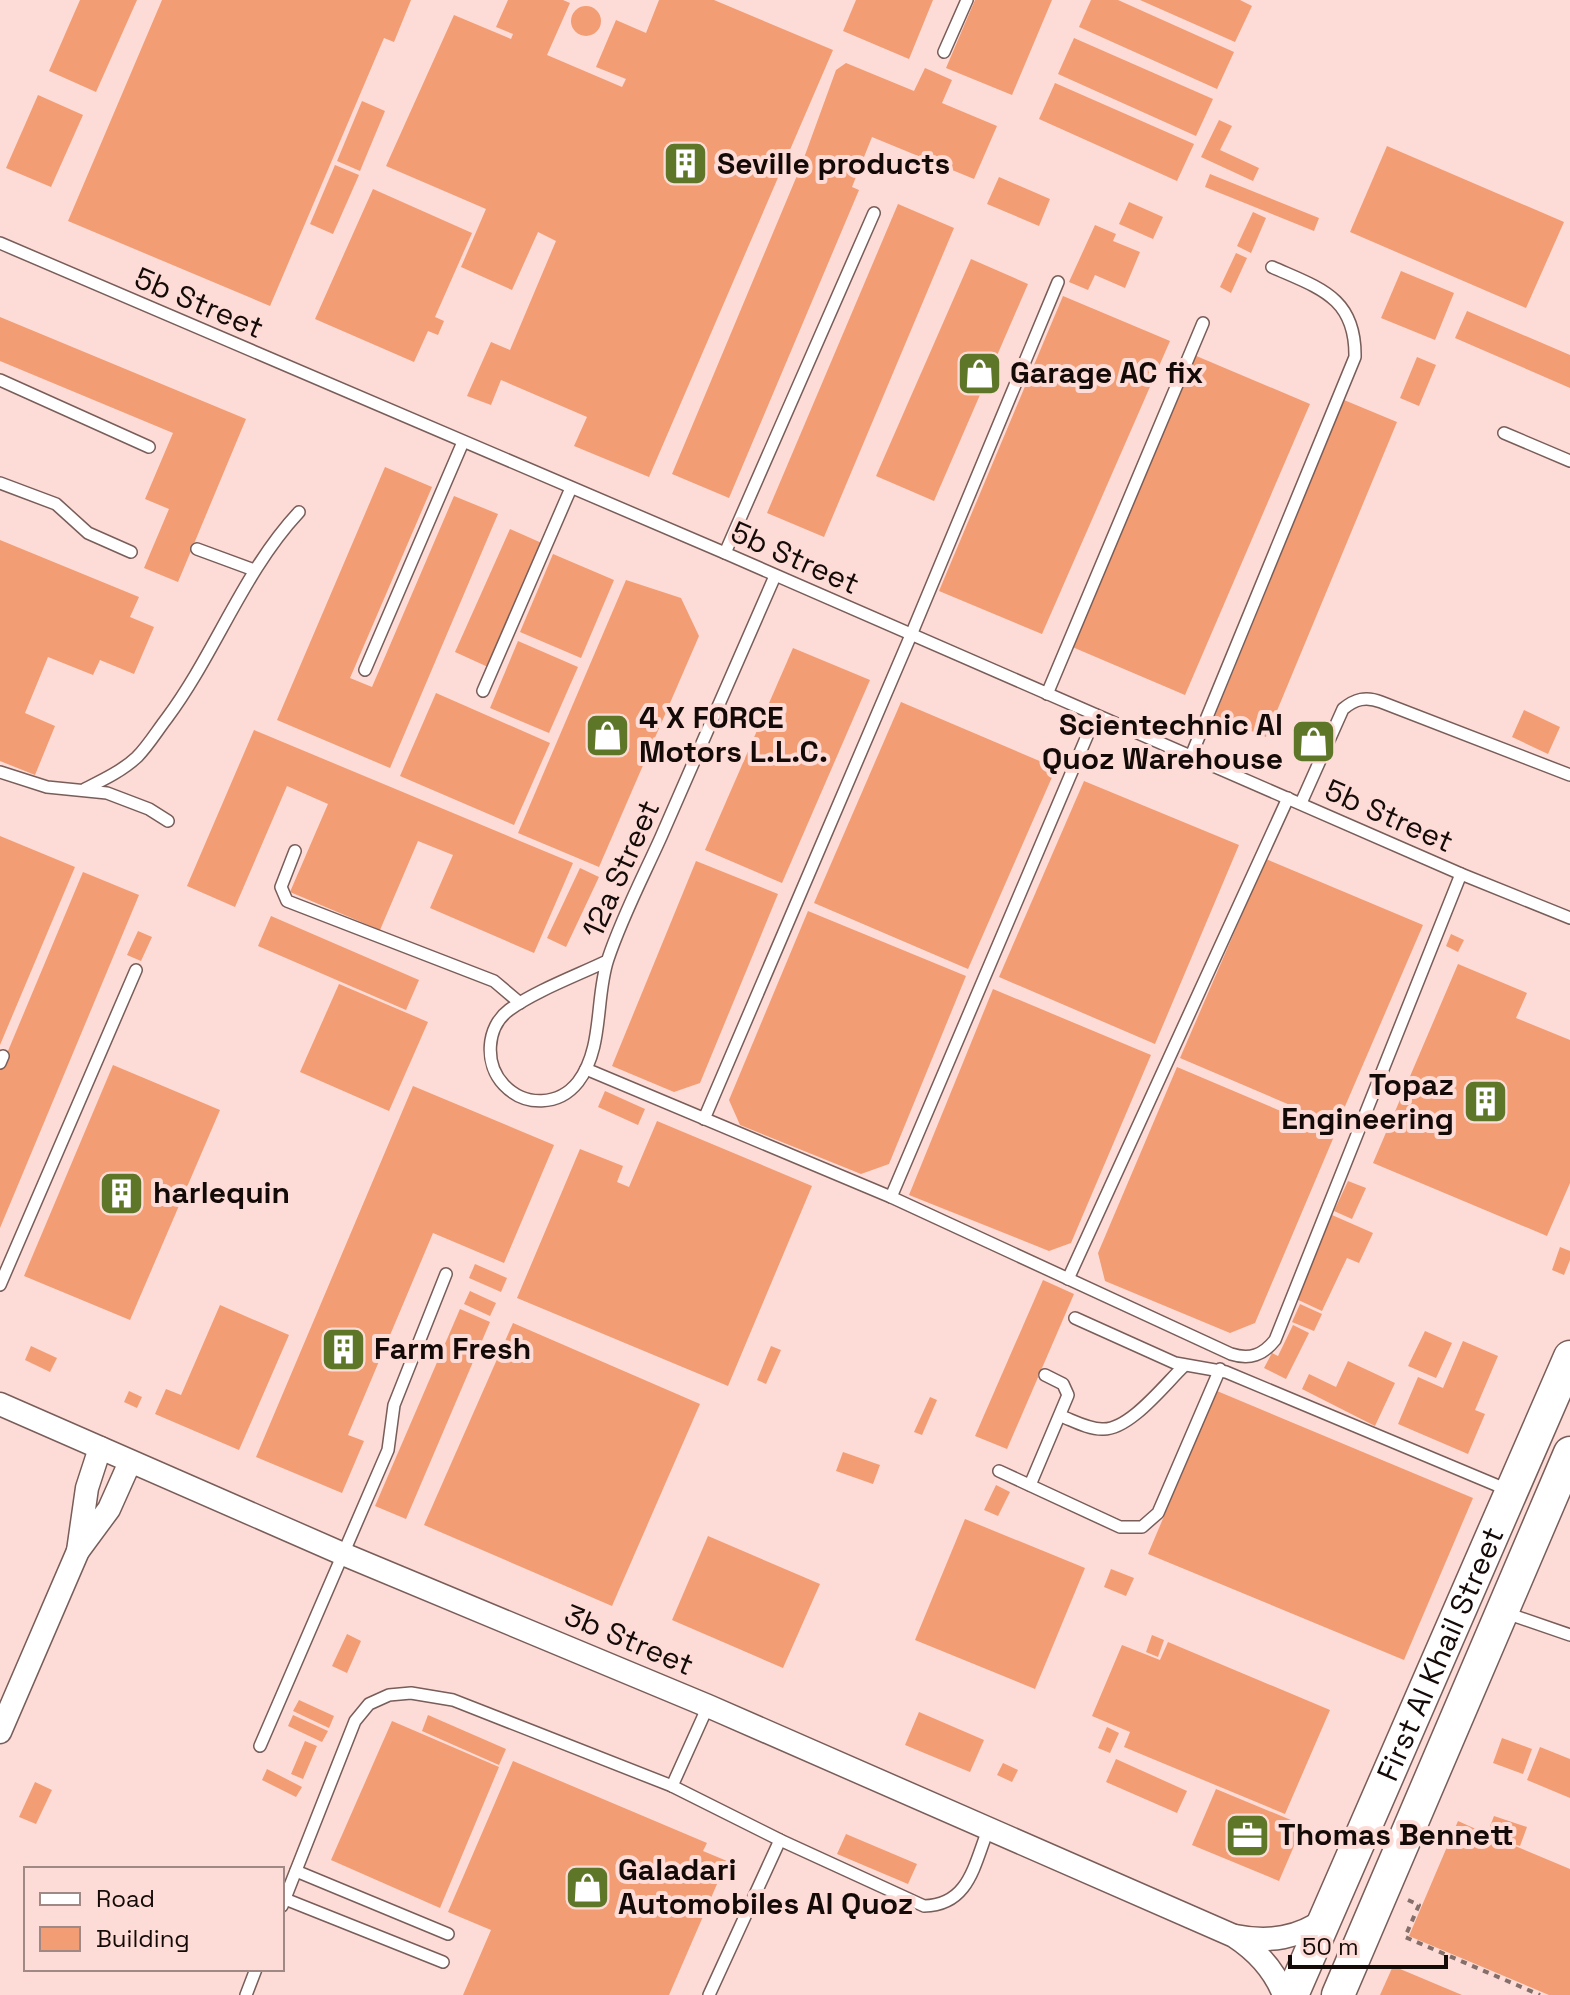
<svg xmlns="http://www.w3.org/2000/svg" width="1570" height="1995" viewBox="0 0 1570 1995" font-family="'Space Grotesk',sans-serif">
<rect width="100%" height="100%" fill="#fddcd7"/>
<g fill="#f29d73">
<polygon points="80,0 137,0 96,92 49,71"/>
<polygon points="162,0 411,0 394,42 384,38 270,306 68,221"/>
<polygon points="508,0 563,0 570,3 547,55 622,87 626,79 596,67 616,20 646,33 659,0 714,0 833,50 649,477 574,446 587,417 501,380 491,405 467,396 491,342 510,350 556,241 538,232 512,290 461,267 486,209 386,166 454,15 511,39 513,34 496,27"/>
<polygon points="856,0 933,0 909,59 843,31"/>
<polygon points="975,0 1052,0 1012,95 946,68"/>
<polygon points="1091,0 1118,0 1234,52 1217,89 1079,27"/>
<polygon points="1140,0 1240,0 1252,6 1235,42"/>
<circle cx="586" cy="21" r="15"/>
<polygon points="1074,38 1213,99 1196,136 1058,74"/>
<polygon points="846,63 914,91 925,68 952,80 942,103 997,126 974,179 872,137 852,187 859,190 729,498 672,474 801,166 836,70"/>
<polygon points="1055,83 1194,144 1177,181 1039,119"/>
<polygon points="38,95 83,115 51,187 6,168"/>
<polygon points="362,101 385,111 360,171 337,161"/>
<polygon points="1219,120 1232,126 1220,150 1259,168 1253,181 1201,157"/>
<polygon points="1387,146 1564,222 1526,308 1350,232"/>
<polygon points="335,165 359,175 333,234 310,224"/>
<polygon points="1210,174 1319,218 1314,231 1205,187"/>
<polygon points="999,177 1050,199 1039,226 987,204"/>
<polygon points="373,189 472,233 435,317 444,321 438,335 428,331 414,362 315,319"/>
<polygon points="1129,202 1163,217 1153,239 1119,224"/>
<polygon points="898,204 954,228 824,537 767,513"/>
<polygon points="1253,212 1266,218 1251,253 1237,246"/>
<polygon points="1095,225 1116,234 1113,241 1140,252 1125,288 1095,275 1088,290 1069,282"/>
<polygon points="1236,253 1247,258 1231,293 1220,287"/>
<polygon points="971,259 1028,284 934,501 876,476"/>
<polygon points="1401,271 1454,293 1435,340 1381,318"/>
<polygon points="1063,296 1170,341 1042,634 939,591"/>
<polygon points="1467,311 1570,355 1570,388 1455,338"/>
<polygon points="0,317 246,419 178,582 144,568 169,509 145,499 173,433 0,361"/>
<polygon points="1194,355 1310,404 1185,695 1070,646"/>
<polygon points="1417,357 1436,365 1419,406 1400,398"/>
<polygon points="1344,400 1397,422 1266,737 1215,716"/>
<polygon points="385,467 432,487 350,678 372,687 454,496 498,514 390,768 277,720"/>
<polygon points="510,529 544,544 488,667 455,652"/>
<polygon points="0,540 139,597 130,617 154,627 134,674 100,660 93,675 48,657 25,713 55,726 35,775 0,761"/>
<polygon points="553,554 614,580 581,658 520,632"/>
<polygon points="626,580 681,598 699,636 599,867 518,833"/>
<polygon points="518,641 578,667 549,733 490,708"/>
<polygon points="793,648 870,680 782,883 705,850"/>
<polygon points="436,693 550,743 514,825 400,776"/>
<polygon points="901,702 1056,768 968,969 814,903"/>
<polygon points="1524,710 1560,727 1548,754 1512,737"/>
<polygon points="254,730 573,863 534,953 430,908 453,855 418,841 380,930 290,892 328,804 287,786 235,907 187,886"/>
<polygon points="1084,781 1239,845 1155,1044 999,977"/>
<polygon points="0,836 75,867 0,1045"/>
<polygon points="1266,859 1423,925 1337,1125 1180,1058"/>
<polygon points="696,861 778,894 700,1083 674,1092 612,1066"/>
<polygon points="580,868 599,877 566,947 547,938"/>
<polygon points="83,872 139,895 0,1228 0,1070"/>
<polygon points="808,911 966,976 889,1164 861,1174 740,1125 729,1100"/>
<polygon points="271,916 419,980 406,1010 258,946"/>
<polygon points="138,931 152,937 141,961 127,955"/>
<polygon points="1451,934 1464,940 1458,952 1446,946"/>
<polygon points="1458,964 1527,993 1516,1018 1570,1040 1570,1183 1547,1236 1373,1163"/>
<polygon points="339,984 428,1022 389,1111 300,1072"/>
<polygon points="993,989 1151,1055 1071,1243 1049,1251 909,1195"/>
<polygon points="113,1065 220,1110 130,1320 24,1276"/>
<polygon points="1177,1067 1335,1134 1255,1323 1230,1333 1105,1281 1098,1253"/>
<polygon points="413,1086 554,1145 504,1263 433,1233 348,1435 364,1441 342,1493 256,1457"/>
<polygon points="605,1091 645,1109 638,1125 598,1107"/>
<polygon points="657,1121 812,1186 728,1386 517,1298 580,1149 623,1166 617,1182 629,1187"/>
<polygon points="1348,1181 1366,1188 1352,1219 1334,1211"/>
<polygon points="1332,1215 1373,1233 1359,1263 1347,1258 1322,1311 1294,1298"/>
<polygon points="1560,1247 1570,1251 1570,1260 1564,1275 1552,1270"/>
<polygon points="475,1264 507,1278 501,1292 469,1278"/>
<polygon points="1043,1280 1074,1294 1007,1449 975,1436"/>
<polygon points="470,1291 496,1303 490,1316 464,1304"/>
<polygon points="1300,1304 1322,1314 1314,1331 1292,1322"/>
<polygon points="220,1305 289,1335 239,1450 155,1414 166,1389 181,1395"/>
<polygon points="460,1309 490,1322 406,1519 375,1506"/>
<polygon points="513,1323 700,1404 612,1606 424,1525"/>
<polygon points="1293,1325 1309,1333 1286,1379 1264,1368 1272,1353 1278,1356"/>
<polygon points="1425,1331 1452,1343 1436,1378 1408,1366"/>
<polygon points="1463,1341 1498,1356 1475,1410 1485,1414 1468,1454 1398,1424 1418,1377 1443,1388"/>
<polygon points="31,1346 57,1358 50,1372 25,1360"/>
<polygon points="771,1346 781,1350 766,1384 757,1380"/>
<polygon points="1348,1361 1395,1383 1375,1426 1302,1389 1309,1374 1336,1387"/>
<polygon points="129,1391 142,1397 137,1408 124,1402"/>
<polygon points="1217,1391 1473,1498 1404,1660 1148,1554"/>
<polygon points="930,1397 937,1400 922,1435 914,1432"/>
<polygon points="843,1452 880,1465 873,1484 836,1471"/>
<polygon points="996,1485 1010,1492 998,1516 984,1510"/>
<polygon points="965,1519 1085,1568 1035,1689 915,1640"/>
<polygon points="708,1536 820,1584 783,1668 672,1620"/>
<polygon points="1111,1569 1134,1578 1126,1596 1104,1587"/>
<polygon points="347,1634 361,1641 347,1673 332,1666"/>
<polygon points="1152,1635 1164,1640 1158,1657 1146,1652"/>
<polygon points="1168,1642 1330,1710 1285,1814 1124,1747 1130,1732 1092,1716 1122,1645 1160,1660"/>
<polygon points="299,1700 334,1716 329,1728 293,1711"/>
<polygon points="919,1712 984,1740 970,1772 905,1745"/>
<polygon points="293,1715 328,1731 322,1742 288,1726"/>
<polygon points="428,1715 506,1749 499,1765 422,1731"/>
<polygon points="392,1721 499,1767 440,1908 331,1860"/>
<polygon points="1107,1727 1119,1733 1110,1753 1098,1748"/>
<polygon points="1502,1738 1532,1749 1523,1774 1493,1763"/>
<polygon points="305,1741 317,1746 303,1779 291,1774"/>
<polygon points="1540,1747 1570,1759 1570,1798 1527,1780"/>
<polygon points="1116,1759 1187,1791 1177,1813 1106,1782"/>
<polygon points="513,1761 707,1843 703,1851 727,1861 669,1995 463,1995 491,1930 448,1912"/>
<polygon points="1003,1763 1018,1770 1012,1782 997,1775"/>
<polygon points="267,1769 302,1787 296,1797 262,1780"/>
<polygon points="35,1782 52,1790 36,1824 19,1817"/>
<polygon points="1216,1789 1303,1825 1279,1881 1192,1845"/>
<polygon points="1494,1816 1527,1827 1520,1846 1501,1840 1570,1869 1570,1995 1549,1995 1409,1936 1458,1821 1487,1834"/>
<polygon points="846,1834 917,1864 908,1884 837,1854"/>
<polygon points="1393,1966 1462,1995 1380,1995"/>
</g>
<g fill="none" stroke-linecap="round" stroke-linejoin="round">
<defs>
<g id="lane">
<polyline points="944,52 967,0"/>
<polyline points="0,243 725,553 1461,874 1570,918"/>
<polyline points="0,380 149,447"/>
<polyline points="1504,433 1570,461"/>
<polyline points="0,483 56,504 88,533 131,552"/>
<polyline points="197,549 254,570"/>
<polyline points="725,553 874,213"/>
<polyline points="365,670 463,442"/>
<polyline points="483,691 571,488"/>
<polyline points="1047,694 1203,323"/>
<path d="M 1191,756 L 1355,357 C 1356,297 1319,288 1272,267"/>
<polyline points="0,772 47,787 107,793 149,809 168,821"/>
<path d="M 85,789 C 103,780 122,771 137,757 C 148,746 157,731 167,718 C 216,652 243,572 299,512"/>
<path d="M 1301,803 L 1343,709 C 1355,699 1366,696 1381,702 L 1570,775"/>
<polyline points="295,851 281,887 287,901 494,981 520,1003"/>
<path d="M 607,961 C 578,975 535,991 509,1010 C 486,1027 484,1064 504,1085 C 525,1107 559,1106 578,1082 C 604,1048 595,997 608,959 C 622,917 643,877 661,837 C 699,750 737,663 775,576"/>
<polyline points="0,1063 3,1056"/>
<path d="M 586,1069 L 891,1197 L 1231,1354 C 1250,1360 1263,1355 1275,1340 L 1461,874"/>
<polyline points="704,1119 911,635 1058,282"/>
<polyline points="891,1197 1096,715"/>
<polyline points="1068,1279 1288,798"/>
<polyline points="0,1285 136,970"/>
<polyline points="1075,1318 1175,1363 1226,1372 1508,1490"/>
<path d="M 1061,1416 C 1074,1421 1088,1429 1102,1429 C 1129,1431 1165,1384 1184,1366"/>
<polyline points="999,1471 1120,1527 1142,1527 1158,1513 1220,1369"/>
<polyline points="1030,1485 1068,1395 1063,1384 1045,1375"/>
<polyline points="1506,1613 1570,1635"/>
<polyline points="260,1746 388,1450 394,1405 446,1274"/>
<polyline points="672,1786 708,1706"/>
<polyline points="296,1871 448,1934"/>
<polyline points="285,1899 443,1962"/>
<path d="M 282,1906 L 355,1721 L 369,1704 L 389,1695 L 411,1693 L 453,1700 L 672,1786 L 780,1840 L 924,1906 C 969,1905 974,1865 988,1830"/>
<polyline points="246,1995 256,1969"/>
<polyline points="709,1995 780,1840"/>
</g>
<g id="street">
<path d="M 0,1404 L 343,1554 L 708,1706 L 1234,1936 C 1257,1951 1274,1969 1284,1995"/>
<polyline points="78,1551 87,1488 100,1448"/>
<polyline points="0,1732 78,1551 109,1509 130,1462"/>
<path d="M 1235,1936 C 1270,1943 1298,1938 1327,1918"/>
</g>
<g id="secondary">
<path id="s1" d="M 1292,1995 L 1570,1357"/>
<polyline points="1338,1995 1570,1453"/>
</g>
</defs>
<use href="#lane" stroke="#785d59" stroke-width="14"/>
<use href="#street" stroke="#785d59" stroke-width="25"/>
<use href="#secondary" stroke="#785d59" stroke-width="35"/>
<polyline stroke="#846f6b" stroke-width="4" stroke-dasharray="6 6" stroke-linecap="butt" points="1408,1900 1419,1905 1405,1937 1540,1995"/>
<use href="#lane" stroke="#fff" stroke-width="11"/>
<use href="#street" stroke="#fff" stroke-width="22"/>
<use href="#secondary" stroke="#fff" stroke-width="32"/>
</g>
<defs>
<symbol id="building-square" viewBox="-11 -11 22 22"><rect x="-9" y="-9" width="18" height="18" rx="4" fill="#5e7628" stroke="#fddcd7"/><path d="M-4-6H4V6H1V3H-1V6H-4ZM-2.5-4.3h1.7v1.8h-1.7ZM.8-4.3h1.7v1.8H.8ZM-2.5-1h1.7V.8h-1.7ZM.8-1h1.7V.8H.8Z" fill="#fff"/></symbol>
<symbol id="shop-square" viewBox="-11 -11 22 22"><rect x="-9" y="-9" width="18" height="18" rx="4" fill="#5e7628" stroke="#fddcd7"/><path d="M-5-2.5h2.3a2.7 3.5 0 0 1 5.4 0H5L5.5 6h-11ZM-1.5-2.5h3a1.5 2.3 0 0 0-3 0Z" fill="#fff"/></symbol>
<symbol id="office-square" viewBox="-11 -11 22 22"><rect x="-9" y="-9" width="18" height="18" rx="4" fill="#5e7628" stroke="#fddcd7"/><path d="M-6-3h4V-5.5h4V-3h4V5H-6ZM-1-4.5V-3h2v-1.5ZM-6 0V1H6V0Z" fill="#fff"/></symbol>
</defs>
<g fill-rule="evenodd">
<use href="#building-square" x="660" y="138" width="51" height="51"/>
<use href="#shop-square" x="954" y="348" width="51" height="51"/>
<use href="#shop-square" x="582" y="710" width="51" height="51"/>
<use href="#shop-square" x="1288" y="716" width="51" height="51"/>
<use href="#building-square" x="1460" y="1076" width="51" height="51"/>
<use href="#building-square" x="96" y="1168" width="51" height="51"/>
<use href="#building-square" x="318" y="1324" width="51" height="51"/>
<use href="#office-square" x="1222" y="1810" width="51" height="51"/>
<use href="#shop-square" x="562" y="1862" width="51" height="51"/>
</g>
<g text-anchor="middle" stroke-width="8" stroke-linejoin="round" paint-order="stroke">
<g font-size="30" font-weight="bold" fill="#140a08" stroke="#fddcd7" text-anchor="start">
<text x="717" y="174">Seville products</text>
<text x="1010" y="383">Garage AC fix</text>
<text x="639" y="728">4 X FORCE<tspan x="639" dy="34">Motors L.L.C.</tspan></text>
<text x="1283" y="735" text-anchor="end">Scientechnic Al<tspan x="1283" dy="34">Quoz Warehouse</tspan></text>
<text x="1454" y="1095" text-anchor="end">Topaz<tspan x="1454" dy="34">Engineering</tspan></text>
<text x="153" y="1203">harlequin</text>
<text x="374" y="1359">Farm Fresh</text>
<text x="1278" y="1845">Thomas Bennett</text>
<text x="618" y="1880">Galadari<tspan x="618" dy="34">Automobiles Al Quoz</tspan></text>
</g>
<g font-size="30" fill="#140a08" stroke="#fddcd7">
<text transform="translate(199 303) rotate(23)" y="10">5b Street</text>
<text transform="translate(795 558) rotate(24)" y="10">5b Street</text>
<text transform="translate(1389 816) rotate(24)" y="10">5b Street</text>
<text transform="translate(621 869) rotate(-66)" y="10">12a Street</text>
<text transform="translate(629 1640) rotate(23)" y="10">3b Street</text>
<text dy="10" stroke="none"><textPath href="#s1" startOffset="372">First Al Khail Street</textPath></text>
</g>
</g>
<rect x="24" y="1867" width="260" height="104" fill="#fddcd7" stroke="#a08884" stroke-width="2"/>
<rect x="40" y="1893" width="40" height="12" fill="#ffffff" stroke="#a08884" stroke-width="2"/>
<text x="96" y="1907" font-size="24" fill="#140a08">Road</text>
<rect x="40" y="1927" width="40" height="24" fill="#f29d73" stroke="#a08884" stroke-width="2"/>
<text x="96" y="1947" font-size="24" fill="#140a08">Building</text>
<path d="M1290 1955v12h156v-12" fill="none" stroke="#140a08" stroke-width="4"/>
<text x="1302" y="1955" font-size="24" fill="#140a08" stroke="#fddcd7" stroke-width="6" paint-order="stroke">50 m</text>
</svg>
